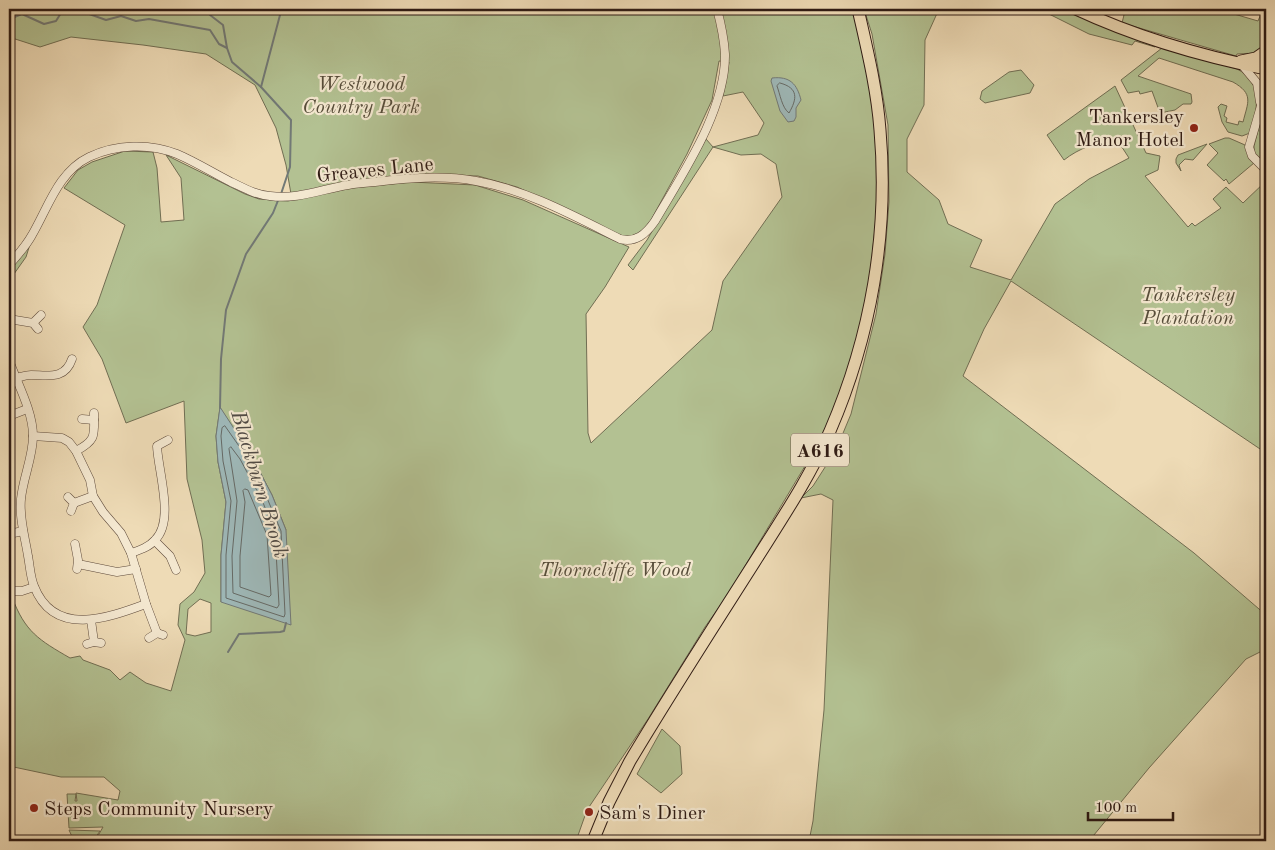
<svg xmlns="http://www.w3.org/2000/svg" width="1275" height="850" viewBox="0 0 1275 850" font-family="'Old Standard TT',serif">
<rect width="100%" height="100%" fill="#eedbb6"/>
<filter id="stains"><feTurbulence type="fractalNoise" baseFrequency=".004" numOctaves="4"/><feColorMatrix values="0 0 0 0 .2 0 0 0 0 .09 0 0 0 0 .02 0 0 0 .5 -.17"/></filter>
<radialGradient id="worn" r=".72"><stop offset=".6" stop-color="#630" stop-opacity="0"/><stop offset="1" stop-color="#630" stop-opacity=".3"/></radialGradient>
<g fill="#b3c192" stroke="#716e53" fill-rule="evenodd">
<path d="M 9,9 L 853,9 L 874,108 L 878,151 L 877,210 L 867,303 L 851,363 L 829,426 L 727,596 L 705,627 L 648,719 L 587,810 L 576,841 L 95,841 L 103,827 L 69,828 L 67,794 L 76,794 L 75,801 L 77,801 L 76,793 L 118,800 L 120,791 L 104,777 L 61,777 L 9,766 L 9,597 L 12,597 C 25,632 39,640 70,658 L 80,656 L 83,660 L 110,670 L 120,680 L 130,672 L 146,683 L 171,691 L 185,640 L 178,625 L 180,604 L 194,592 L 205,573 L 202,540 L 187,479 L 184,401 L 126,423 L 102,359 L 83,327 L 97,305 L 125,225 L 64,188 L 78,170 L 92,162 L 125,151 L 153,152 L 157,168 L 161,222 L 184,220 L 181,178 L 166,155 L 245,194 L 259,199 L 288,201 L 351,188 L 411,182 L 475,185 L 523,200 L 629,247 L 605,287 L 586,314 L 588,433 L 591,443 L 712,330 L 723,281 L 782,197 L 776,164 L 761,154 L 741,155 L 713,147 L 633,270 L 628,265 L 647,240 L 706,139 L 713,147 L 758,135 L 764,123 L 743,92 L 723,96 L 729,62 L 719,61 L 712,100 L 687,154 L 651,220 L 641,233 L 627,238 L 517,187 L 478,176 L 414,174 L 352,181 L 291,194 L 286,165 L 276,128 L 255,85 L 206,54 L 143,45 L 71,37 L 40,47 L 9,37 ZM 220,408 L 250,453 L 272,495 L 286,530 L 221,602 L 221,555 L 226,502 L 218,462 L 216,436 ZM 200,599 L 211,603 L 211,632 L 195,636 L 186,634 L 188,609 Z"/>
<path d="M 864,9 L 939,9 L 925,40 L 924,105 L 907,139 L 907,172 L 939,200 L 948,224 L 982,240 L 970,267 L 1011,280 L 1055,204 L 1089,179 L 1129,158 L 1116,138 C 1098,142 1079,148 1064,160 L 1047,135 L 1115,86 L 1146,153 L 1160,156 L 1158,170 L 1145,176 L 1188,227 L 1192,223 L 1195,226 L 1221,208 L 1213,199 L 1226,187 L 1243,203 L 1266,181 L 1266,453 L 1011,281 L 984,329 L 963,376 L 1194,553 L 1266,615 L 1266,649 L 1246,659 L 1149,768 L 1089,841 L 809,841 L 813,821 L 824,710 L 833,500 L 821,494 L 801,498 L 813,486 L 836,450 L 851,414 L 876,314 L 885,254 L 889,202 L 888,125 L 872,34 Z"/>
<polygon points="1039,9 1065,9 1098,24 1156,45 1155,47 1135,41 1132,45 1089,34"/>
<polygon points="1108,9 1217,9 1258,21 1263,9 1266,9 1266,43 1255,53 1237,54 1236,56 1122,23 1124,15"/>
<path d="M 1162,48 L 1166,48 L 1237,69 C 1263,82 1258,110 1250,133 L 1242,136 L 1228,132 L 1222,122 L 1218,107 L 1221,104 L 1227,106 L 1224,116 L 1227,118 L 1226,122 L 1238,125 L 1239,121 L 1243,122 C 1248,102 1254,94 1233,82 L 1159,58 L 1138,76 L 1191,94 L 1192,102 L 1191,104 L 1183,104 L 1175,110 L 1160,113 L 1152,91 L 1140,94 L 1139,91 L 1128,93 L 1121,80 Z"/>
<polygon points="1021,70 1034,85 1030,93 985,103 980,99 982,91 1009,72"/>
<polygon points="1266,100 1266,164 1254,153 1254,146"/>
<polygon points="1225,138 1229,138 1245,145 1249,157 1254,163 1229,184 1226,179 1224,181 1207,165 1218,153 1209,144"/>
<polygon points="1207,144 1193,160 1185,159 1179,165 1181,171 1176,163 1176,159 1178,155"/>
<polygon points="31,241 26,257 9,281 9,269 14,264"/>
<polygon points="662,729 680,746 682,774 661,793 637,774"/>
<polygon points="69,830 100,831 93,841 74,841"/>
</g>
<g fill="#9eb8b8" stroke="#727976">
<path d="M 772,78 C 790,76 797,84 801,100 L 796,108 L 796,117 L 794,121 L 788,122 L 780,111 L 771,81 Z"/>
<polygon points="220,407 250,453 272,495 286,530 291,625 221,602 221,555 226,502 218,462 216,436"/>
</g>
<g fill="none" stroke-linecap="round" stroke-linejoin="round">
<g stroke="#666a66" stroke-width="1">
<path d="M 780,83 C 799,88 797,99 789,113 C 782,108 780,94 777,86 Z"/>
<polygon points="225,426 246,456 267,498 281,531 285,614 284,617 226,598 226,555 231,501 223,461 221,436 222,428"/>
<polygon points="231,447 240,459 262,500 275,533 279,605 277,608 233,593 232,556 237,501 229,449"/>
<polygon points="245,489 248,490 267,535 271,595 269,597 240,587 240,556 245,502 243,491"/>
</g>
<g stroke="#727976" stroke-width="2">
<polyline points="208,9 210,15 223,25 227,48 232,62 261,87 291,120 290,167 281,194"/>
<polyline points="9,17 12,18 22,14 44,24 56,21 61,13 81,11 106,20 121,16 136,21 149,19 210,30 219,44 227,48"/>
<polyline points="261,87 280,15"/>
<polyline points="220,408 221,359 226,310 246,254 273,213 279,198"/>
<polyline points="228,652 239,634 280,632 284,631 286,623"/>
</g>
<defs>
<g id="minor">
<polyline points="1242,65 1257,83 1260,102"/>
<polyline points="1266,89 1249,147 1252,156 1266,170"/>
<path d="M 9,265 C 17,256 26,246 32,235 C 48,208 58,172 89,157 C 116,144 150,143 177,154 C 196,162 213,173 231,182 C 244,188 256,195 270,196 C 297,200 322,189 348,185 C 357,183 366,183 375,182 C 409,178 442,175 476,181 C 527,190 574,216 620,239 C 636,243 646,234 655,221 C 683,173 726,110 725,54 C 724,38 721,24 717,9"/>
<polyline points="9,308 9,312"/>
<polyline points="9,319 33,323 38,329"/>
<polyline points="33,323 41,315"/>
<path d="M 9,360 C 17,383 33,411 33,436 C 33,457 23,478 21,499 C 19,518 25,537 28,556 C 30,566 30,576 34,586 C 54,638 108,618 146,604"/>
<path d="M 15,378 C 21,377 26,375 31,375 C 48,375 65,380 72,359"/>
<polyline points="9,416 27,409"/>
<polyline points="82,419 94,420"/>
<polyline points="33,436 62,438 69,442 76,451 90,480 93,496 103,512 121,533 131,553 146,604 157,633"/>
<path d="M 76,451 C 97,440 94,435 94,413"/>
<polyline points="68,497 74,503 71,511"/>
<polyline points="74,503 93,496"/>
<polyline points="9,534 23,531"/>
<polyline points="155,541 170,556 176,570"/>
<polyline points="75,544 78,560 77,569"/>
<path d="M 131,553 C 140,550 149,547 155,540 C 175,521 158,471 157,446 L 168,440"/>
<polyline points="78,564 117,572 136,569"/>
<polyline points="9,591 22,591 34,587"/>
<polyline points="91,620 94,642"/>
<polyline points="149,638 157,633 163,635"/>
<polyline points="87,644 94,642 101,643"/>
</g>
<g id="highway">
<path d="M 1076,9 C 1136,37 1201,56 1266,69"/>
<polyline points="1241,61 1256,58 1266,51"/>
<path d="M 593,841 L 609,802 L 630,761 C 670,694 712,629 754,563 C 781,520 810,477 830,431 C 871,336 889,233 880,130 C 877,89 867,49 858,9"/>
</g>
</defs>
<use href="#minor" stroke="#5f4b3c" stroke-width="9"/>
<use href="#highway" stroke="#2f1b14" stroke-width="13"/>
<use href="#minor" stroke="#f4e8d0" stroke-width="8"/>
<use href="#highway" stroke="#eedbb6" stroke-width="11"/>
</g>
<g fill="#8f2418" stroke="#f4e8d0" stroke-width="2">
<circle cx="1194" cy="128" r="5"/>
<circle cx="34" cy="808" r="5"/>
<circle cx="589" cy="812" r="5"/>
</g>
<g text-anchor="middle" stroke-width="4.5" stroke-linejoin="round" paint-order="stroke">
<rect fill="#f4e8d0" stroke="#6a584c" stroke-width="1" x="791" y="433.5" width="58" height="33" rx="4"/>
<g font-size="19" font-weight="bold" fill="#2f1b14">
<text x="820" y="457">A616</text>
</g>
<g font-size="20" font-style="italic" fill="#574d3a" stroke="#f4e8d0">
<text x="361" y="90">Westwood<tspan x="361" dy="23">Country Park</tspan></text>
<text x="1188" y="301">Tankersley<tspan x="1188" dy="23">Plantation</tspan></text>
<text x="615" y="576">Thorncliffe Wood</text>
</g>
<g font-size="20" fill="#2f1b14" stroke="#f4e8d0" text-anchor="start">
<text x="1184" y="123" text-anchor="end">Tankersley<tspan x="1184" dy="23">Manor Hotel</tspan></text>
<text x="44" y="815">Steps Community Nursery</text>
<text x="599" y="819">Sam's Diner</text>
</g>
<g font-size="20" fill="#2f1b14" stroke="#f4e8d0">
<text transform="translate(375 169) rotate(-6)" y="7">Greaves Lane</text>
</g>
<g font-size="21" font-style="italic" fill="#504a45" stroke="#f4e8d0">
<text transform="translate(260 484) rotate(73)" y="7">Blackburn Brook</text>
</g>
</g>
<rect width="1275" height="850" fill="none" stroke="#eedbb6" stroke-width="30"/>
<rect x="10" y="10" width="1255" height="830" fill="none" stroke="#2f1b14" stroke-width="2.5"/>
<rect x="15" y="15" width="1245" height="820" fill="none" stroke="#2f1b14"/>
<path d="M1088 812v8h85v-8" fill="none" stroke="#2f1b14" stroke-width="2.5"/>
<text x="1095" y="812" font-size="15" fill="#2f1b14" stroke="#f4e8d0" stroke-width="4" paint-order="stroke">100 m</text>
<rect width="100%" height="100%" filter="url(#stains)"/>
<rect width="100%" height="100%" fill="url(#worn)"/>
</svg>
